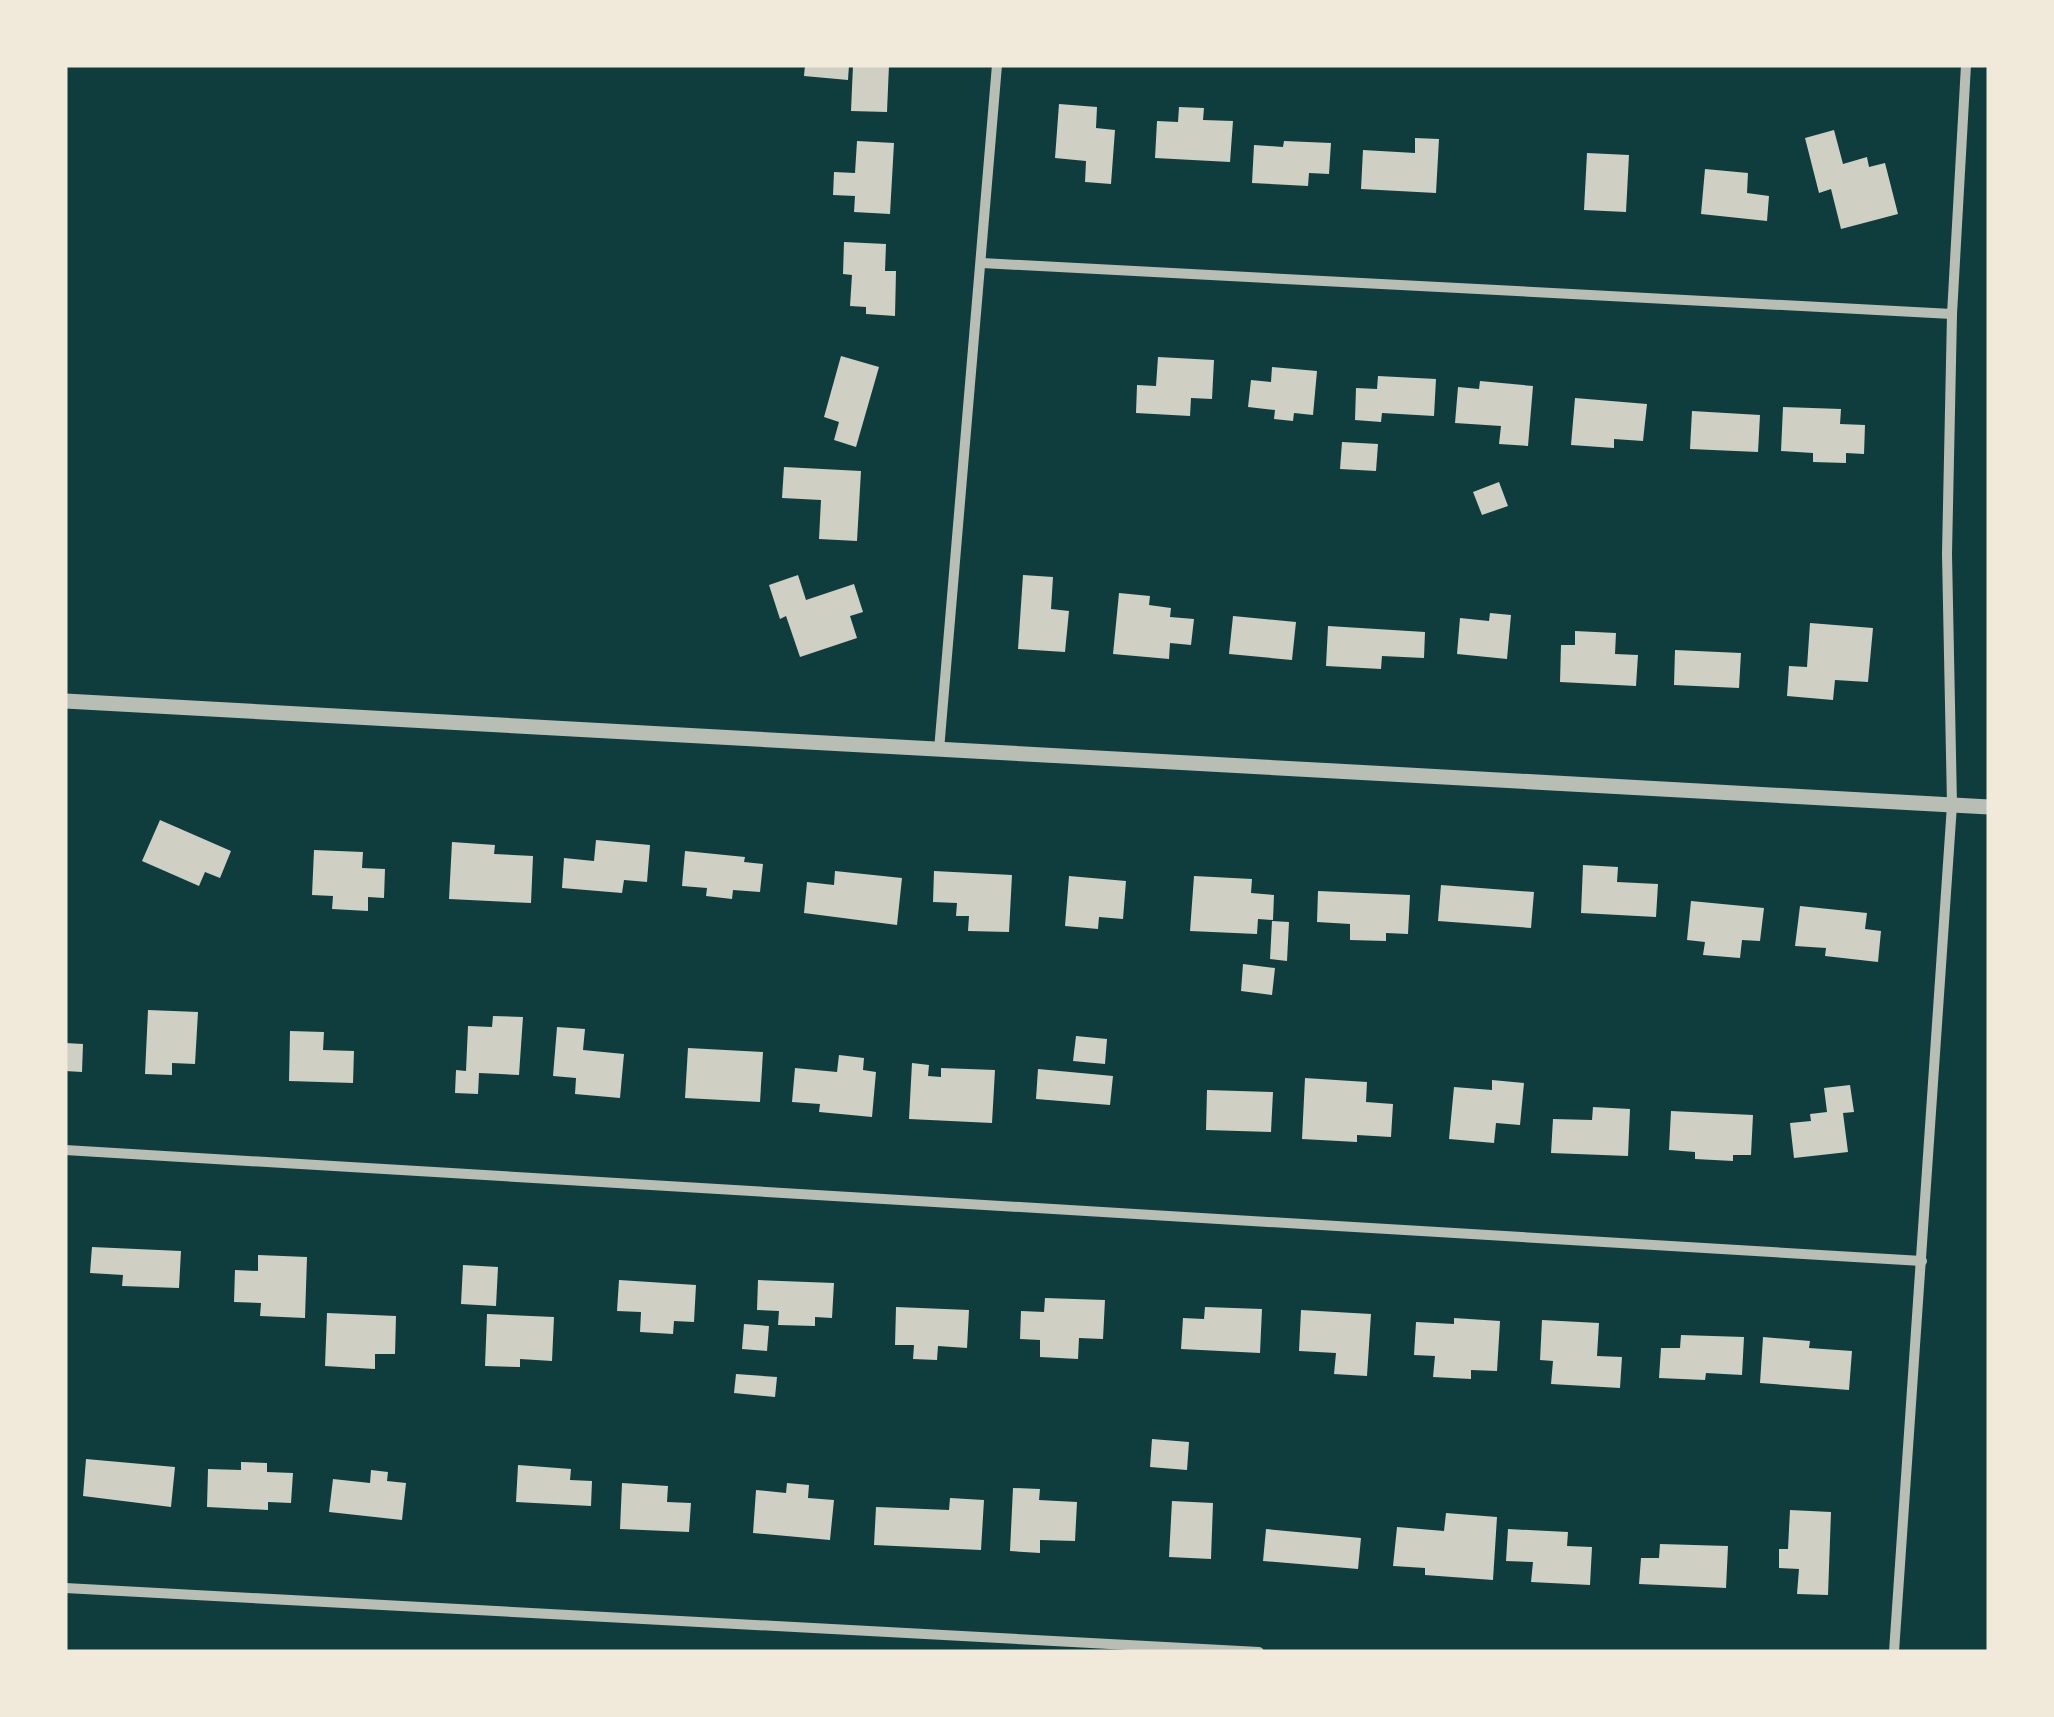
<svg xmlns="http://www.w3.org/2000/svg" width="2054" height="1717" viewBox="0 0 2054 1717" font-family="Mulish,sans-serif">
<rect width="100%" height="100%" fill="#0f3d3e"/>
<g fill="#cfcfc3">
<polygon points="805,65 849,65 848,80 804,76"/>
<polygon points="853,65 889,65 887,112 851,111"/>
<polygon points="1059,104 1097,107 1096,128 1115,130 1111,184 1085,182 1086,161 1055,158"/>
<polygon points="1179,107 1204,108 1203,120 1233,121 1230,162 1155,158 1157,121 1178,122"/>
<polygon points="1834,130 1843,164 1867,157 1869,167 1885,163 1898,214 1841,229 1831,189 1819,193 1805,138"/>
<polygon points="1415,138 1439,139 1436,193 1361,189 1363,150 1415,153"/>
<polygon points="857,141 894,143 890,214 854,212 855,196 833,195 834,172 855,173"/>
<polygon points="1284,141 1331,143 1329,174 1309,173 1308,186 1252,183 1254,145 1283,147"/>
<polygon points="1587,153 1629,155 1626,212 1584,210"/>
<polygon points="1705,169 1748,173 1747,193 1769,196 1767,221 1701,214"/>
<polygon points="844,242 886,244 885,271 896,271 895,316 866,314 866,307 850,306 852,275 843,274"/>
<polygon points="841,356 879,367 856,447 834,440 839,422 824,417"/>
<polygon points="1158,357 1214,360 1212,399 1191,398 1190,416 1136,413 1137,385 1156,386"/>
<polygon points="1272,367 1317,371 1313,415 1294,413 1293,421 1274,419 1275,410 1248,407 1251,380 1271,382"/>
<polygon points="1378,376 1436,379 1434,416 1382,413 1381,422 1355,420 1356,388 1377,389"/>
<polygon points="1480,381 1533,386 1528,446 1499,444 1501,426 1455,423 1458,387 1479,389"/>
<polygon points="1575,398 1647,404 1643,441 1614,439 1614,448 1571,445"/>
<polygon points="1783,407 1841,409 1840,424 1865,425 1864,454 1846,453 1846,463 1813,462 1813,453 1781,451"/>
<polygon points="1692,411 1760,415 1758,452 1690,449"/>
<polygon points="1342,442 1378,444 1376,471 1340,469"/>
<polygon points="784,467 861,471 857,541 819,539 821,500 782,498"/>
<polygon points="1499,482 1508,506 1482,515 1473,492"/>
<polygon points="798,575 806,600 854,584 863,612 850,616 857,638 800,657 786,616 780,619 769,585"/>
<polygon points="1023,575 1053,577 1051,609 1069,611 1065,652 1018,649"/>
<polygon points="1119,593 1150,596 1149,605 1171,608 1170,617 1194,619 1191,645 1170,643 1169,659 1113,654"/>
<polygon points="1490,613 1511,615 1507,659 1457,654 1460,618 1489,621"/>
<polygon points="1233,616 1296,622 1292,660 1229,654"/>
<polygon points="1810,623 1873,628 1868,682 1835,680 1833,700 1787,696 1789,666 1807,667"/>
<polygon points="1328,626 1425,632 1424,658 1382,656 1381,669 1326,666"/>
<polygon points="1575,631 1616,633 1615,654 1638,655 1636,686 1560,682 1561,645 1575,645"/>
<polygon points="1675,650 1741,653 1739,688 1674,685"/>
<polygon points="160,820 231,851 220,878 205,872 199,886 142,861"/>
<polygon points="596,840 650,845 647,882 624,880 622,893 562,888 564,858 594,861"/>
<polygon points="452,842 495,845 494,854 533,856 531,903 449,899"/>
<polygon points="314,850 363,852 362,868 385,869 384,898 368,897 368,911 332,909 333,896 312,895"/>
<polygon points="685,851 745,857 744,862 763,864 760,892 733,890 732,899 706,896 707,888 682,886"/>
<polygon points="1583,865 1618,867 1617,882 1658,884 1656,917 1581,913"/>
<polygon points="835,871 902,878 897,925 804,913 807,882 834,885"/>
<polygon points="934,871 1012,875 1009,932 968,931 969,916 956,916 957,903 933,902"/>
<polygon points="1069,876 1126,881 1123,919 1099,917 1098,929 1065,926"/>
<polygon points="1194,876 1252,879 1251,893 1274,895 1273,920 1258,919 1257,934 1190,931"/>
<polygon points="1441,885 1534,892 1531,928 1438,921"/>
<polygon points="1318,891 1410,895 1408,934 1386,933 1386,941 1350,940 1350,924 1317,922"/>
<polygon points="1691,901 1764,908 1760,941 1742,940 1740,958 1703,955 1705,942 1687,940"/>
<polygon points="1800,906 1867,913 1865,929 1881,931 1878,962 1825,956 1826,948 1795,946"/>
<polygon points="1272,921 1289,922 1287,961 1270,959"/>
<polygon points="1243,964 1275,968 1272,995 1241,991"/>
<polygon points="148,1010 198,1012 195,1064 172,1063 172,1075 145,1074"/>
<polygon points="493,1016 523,1017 519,1075 479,1073 478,1094 455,1093 456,1070 466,1071 468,1026 492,1027"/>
<polygon points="557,1027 585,1029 583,1050 624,1054 620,1098 575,1094 576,1078 553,1076"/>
<polygon points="290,1031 324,1032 323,1050 354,1051 353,1083 289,1081"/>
<polygon points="1076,1036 1107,1039 1105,1064 1073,1061"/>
<polygon points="65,1043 83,1044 82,1072 65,1071"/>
<polygon points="688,1048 763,1052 760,1102 685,1098"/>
<polygon points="839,1055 864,1058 863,1070 876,1072 872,1117 819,1112 820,1104 792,1102 795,1068 837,1072"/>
<polygon points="912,1063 929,1065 928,1076 941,1077 941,1068 995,1070 992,1123 909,1119"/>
<polygon points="1038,1069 1113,1076 1110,1105 1036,1099"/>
<polygon points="1305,1078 1367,1082 1366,1102 1393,1104 1391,1137 1357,1135 1357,1142 1302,1139"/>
<polygon points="1492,1080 1524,1083 1520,1125 1496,1123 1494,1143 1449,1139 1454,1087 1492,1090"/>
<polygon points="1850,1085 1854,1112 1843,1113 1848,1152 1794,1158 1790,1123 1811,1121 1810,1114 1827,1112 1824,1088"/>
<polygon points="1207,1090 1273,1092 1271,1132 1206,1130"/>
<polygon points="1593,1107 1630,1109 1628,1156 1551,1153 1553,1119 1592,1120"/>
<polygon points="1671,1111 1753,1115 1751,1155 1733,1155 1733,1161 1695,1159 1695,1152 1669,1150"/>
<polygon points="92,1247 181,1251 179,1288 122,1286 123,1275 90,1273"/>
<polygon points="258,1255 307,1257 305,1318 260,1316 261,1303 234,1302 235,1270 258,1271"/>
<polygon points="463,1265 498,1267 496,1306 461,1304"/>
<polygon points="619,1280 696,1285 694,1322 674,1321 673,1334 640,1332 641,1312 617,1311"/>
<polygon points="758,1280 834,1283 832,1318 815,1317 815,1326 778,1325 779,1311 757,1310"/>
<polygon points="1045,1298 1105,1300 1103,1339 1079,1338 1078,1359 1040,1357 1040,1340 1020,1339 1021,1311 1044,1312"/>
<polygon points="896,1307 969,1310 967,1348 938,1346 937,1360 913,1359 914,1345 895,1345"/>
<polygon points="1205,1307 1262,1309 1260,1353 1181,1349 1183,1318 1204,1319"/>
<polygon points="1301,1310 1371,1314 1367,1376 1334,1374 1336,1353 1299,1351"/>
<polygon points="327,1313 396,1316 395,1354 375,1354 375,1369 325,1366"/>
<polygon points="487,1314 554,1317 552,1361 520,1359 520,1367 485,1366"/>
<polygon points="1454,1318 1500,1321 1497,1371 1471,1370 1471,1379 1433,1377 1435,1356 1414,1355 1416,1322 1454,1324"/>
<polygon points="1542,1320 1599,1323 1597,1356 1622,1357 1620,1388 1551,1384 1553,1361 1540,1360"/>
<polygon points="744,1324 769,1326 767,1351 742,1349"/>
<polygon points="1681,1335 1744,1337 1742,1375 1706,1373 1705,1380 1659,1378 1661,1348 1680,1348"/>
<polygon points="1763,1337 1810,1341 1809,1348 1852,1351 1849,1390 1760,1383"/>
<polygon points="736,1374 777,1377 775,1397 734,1393"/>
<polygon points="1152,1439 1189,1442 1187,1470 1150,1467"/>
<polygon points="86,1459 175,1467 171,1507 83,1496"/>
<polygon points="241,1462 267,1463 267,1472 293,1473 291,1503 268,1502 268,1510 207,1507 208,1469 241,1470"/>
<polygon points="518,1465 571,1469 570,1480 592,1481 591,1506 516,1502"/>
<polygon points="371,1470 388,1472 387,1481 406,1483 402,1520 329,1512 333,1479 370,1483"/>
<polygon points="622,1483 668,1486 667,1502 691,1503 689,1532 620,1529"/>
<polygon points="787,1483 809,1485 808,1498 834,1500 830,1540 753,1533 756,1490 786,1493"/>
<polygon points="1013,1488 1040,1489 1039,1500 1077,1502 1075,1541 1040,1540 1040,1553 1010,1551"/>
<polygon points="950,1498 984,1500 981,1550 874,1545 876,1507 949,1510"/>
<polygon points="1172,1501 1213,1503 1211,1559 1169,1557"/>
<polygon points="1790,1510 1831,1512 1828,1595 1797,1594 1799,1569 1779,1568 1779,1549 1788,1549"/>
<polygon points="1446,1513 1497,1517 1493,1580 1425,1575 1425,1568 1393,1566 1397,1527 1444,1531"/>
<polygon points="1266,1529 1361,1538 1358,1569 1263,1561"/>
<polygon points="1508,1529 1568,1532 1567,1546 1592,1547 1590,1585 1531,1582 1533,1562 1506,1561"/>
<polygon points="1660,1544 1728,1546 1726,1588 1639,1584 1641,1558 1659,1558"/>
</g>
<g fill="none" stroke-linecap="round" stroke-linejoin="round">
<g stroke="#b8beb3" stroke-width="10">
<polyline points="982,263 1952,314"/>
<polyline points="939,750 997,65"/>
<polyline points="65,1150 1922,1261"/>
<polyline points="65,1588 1259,1652"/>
<polyline points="1894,1652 1952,805 1947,554 1952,314 1966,65"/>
</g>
<polyline stroke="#b8beb3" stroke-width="15" points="65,701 1989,807"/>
</g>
<rect width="2054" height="1717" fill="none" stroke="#f1e9da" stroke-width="135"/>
</svg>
